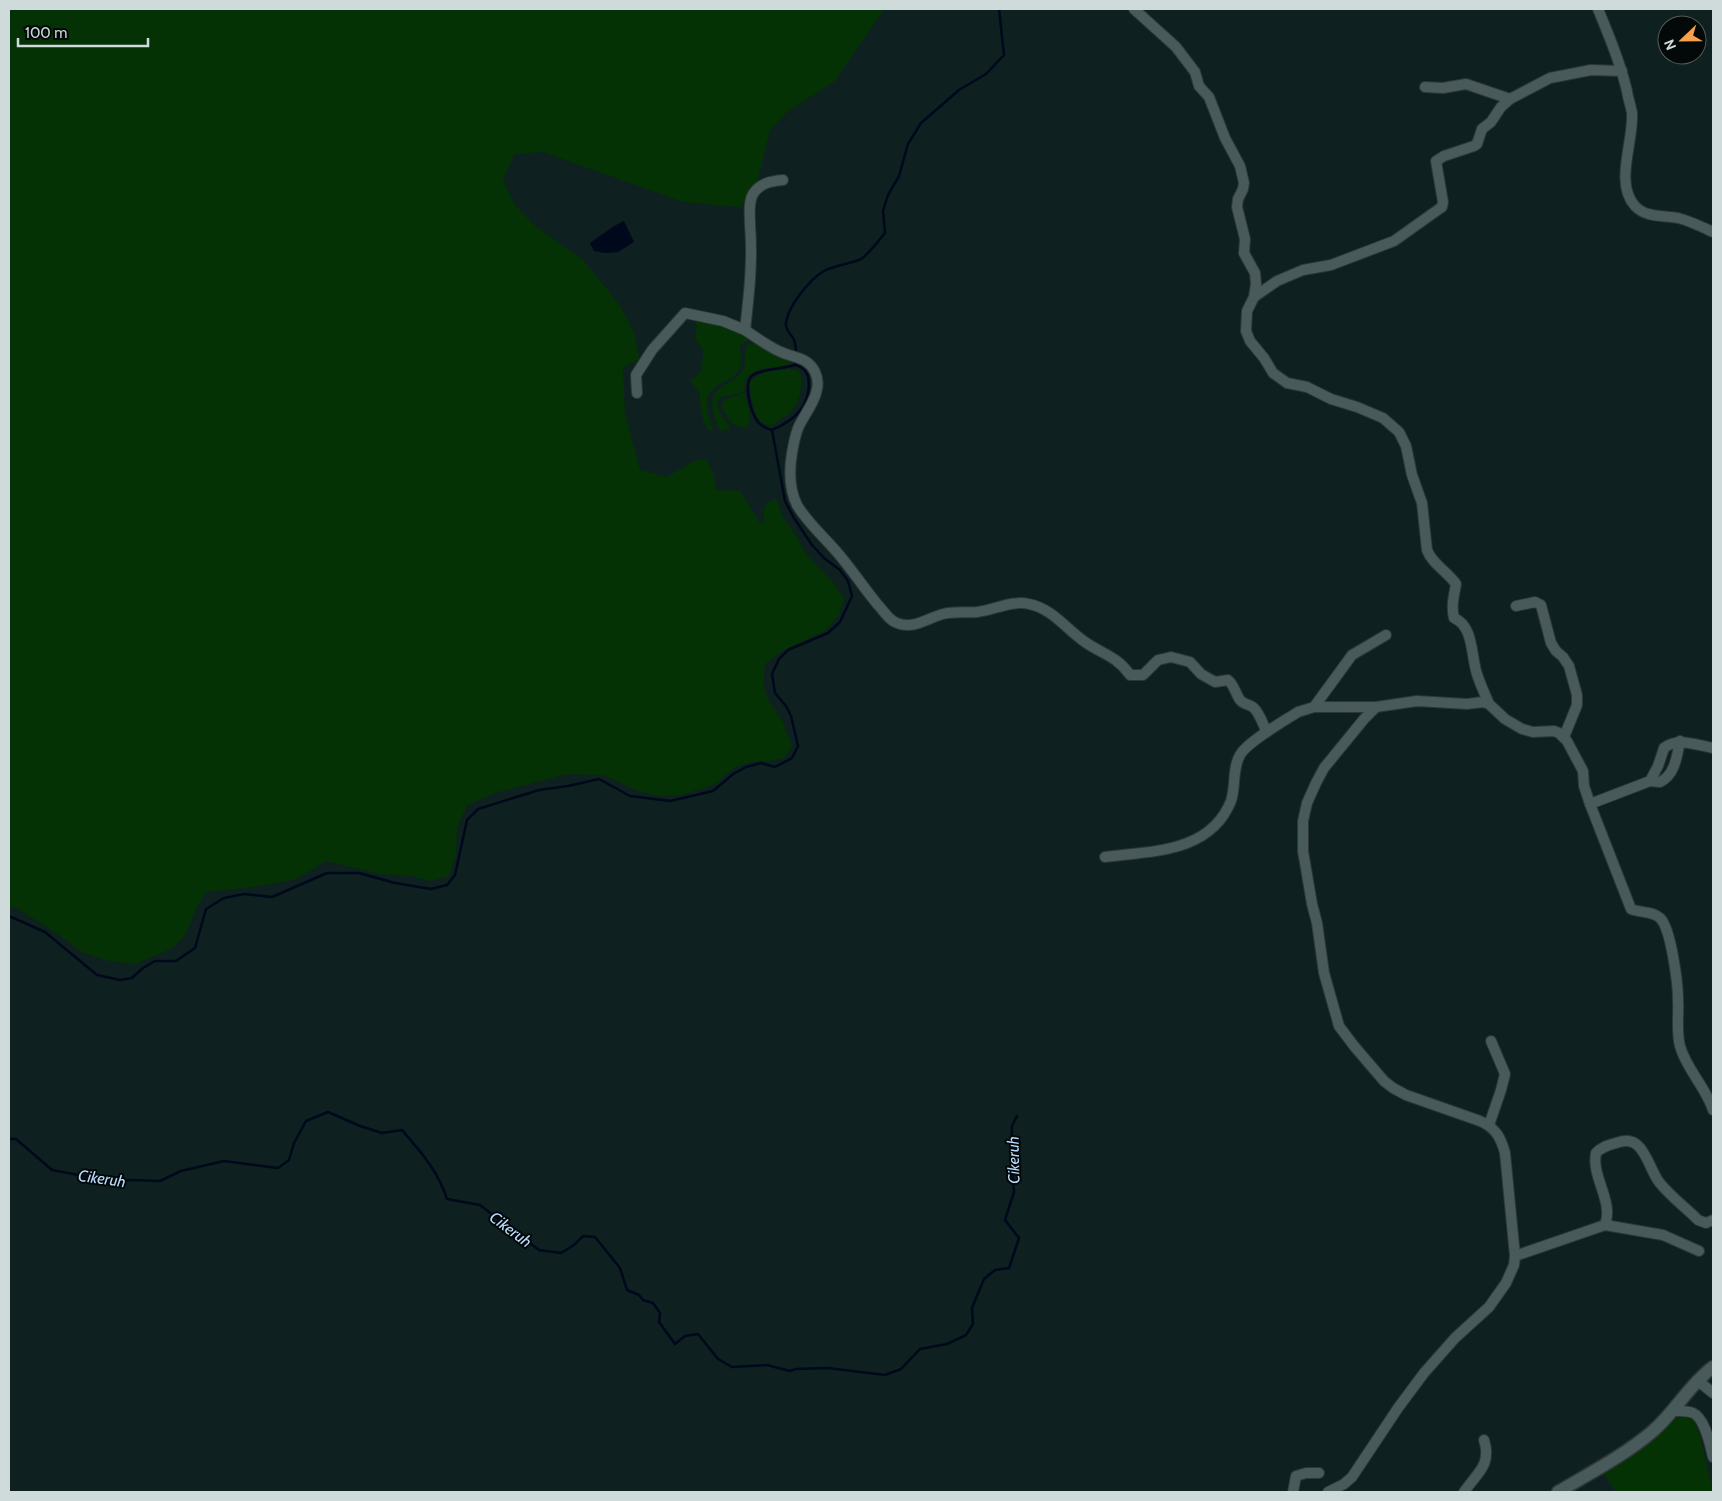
<svg xmlns="http://www.w3.org/2000/svg" width="1722" height="1501" viewBox="0 0 1722 1501" font-family="Cabin,sans-serif">
<rect width="100%" height="100%" fill="#0f2020"/>
<g fill="#043204">
<path d="M 9,9 L 884,9 L 835,81 L 788,111 L 770,130 L 756,187 L 740,207 L 683,202 L 543,152 L 514,154 L 503,180 L 515,205 L 534,225 L 583,260 L 619,304 L 634,333 L 639,359 L 623,368 L 625,413 L 640,470 L 667,477 L 694,461 L 706,459 C 712,469 716,478 715,490 L 740,491 L 759,522 L 763,524 L 765,521 C 761,511 764,505 773,499 L 777,500 L 783,518 L 795,534 L 806,554 L 832,581 L 844,599 L 839,615 L 826,630 L 782,651 L 765,664 L 763,686 L 770,703 L 782,720 L 792,747 L 784,758 L 770,761 L 755,761 L 735,767 L 714,785 L 681,795 L 660,796 L 638,791 L 604,775 L 567,774 L 495,793 L 467,805 L 457,828 L 456,855 L 449,876 L 429,881 L 411,876 L 380,874 L 326,861 L 296,879 L 261,886 L 206,892 L 196,909 L 185,936 L 171,949 L 135,964 L 108,961 L 82,952 L 58,934 L 15,907 L 9,908 Z"/>
<path d="M 694,318 L 711,321 L 753,338 L 743,343 L 740,346 C 740,353 743,361 739,369 C 734,381 720,381 712,390 C 702,399 709,420 714,430 L 708,430 L 703,420 L 699,392 L 690,381 L 701,372 L 703,355 L 703,351 L 695,338 L 697,328 Z"/>
<path d="M 758,342 L 791,359 L 792,362 C 779,374 760,360 745,380 L 744,392 L 720,397 C 712,410 725,418 731,428 L 720,431 C 715,421 707,400 717,391 C 725,383 735,381 742,372 C 747,363 743,354 747,345 Z"/>
<path d="M 789,369 L 796,370 L 800,373 C 804,386 799,405 788,414 C 782,419 777,421 772,426 C 768,425 763,424 760,421 C 754,414 749,390 750,381 L 765,372 Z"/>
<path d="M 745,393 C 746,405 754,415 747,427 L 741,428 L 731,422 L 721,406 L 725,399 Z"/>
<polygon points="1679,1415 1692,1416 1700,1435 1713,1492 1616,1492 1602,1471"/>
</g>
<polygon fill="#00091b" points="624,221 634,242 618,252 605,253 594,251 590,243 614,226"/>
<g fill="none" stroke-linecap="round" stroke-linejoin="round">
<g stroke="#00091b" stroke-width="2.5">
<path d="M 796,355 C 796,349 796,345 794,340 C 791,333 785,331 786,323 C 788,306 810,279 824,271 C 835,265 850,264 861,259 C 868,255 879,240 885,233 L 883,211 L 888,195 L 899,176 L 908,144 L 921,123 L 959,90 L 986,74 L 1004,55 L 999,9"/>
<path d="M 772,430 C 767,429 762,426 758,422 C 751,413 742,382 753,375 C 765,368 782,369 795,365"/>
<path d="M 9,916 L 45,932 L 97,975 L 120,980 L 132,978 L 143,968 L 155,961 L 176,961 L 195,948 L 206,909 L 224,898 L 244,894 L 272,897 L 327,873 L 359,873 L 395,883 L 431,889 L 447,885 L 455,875 L 467,820 L 478,809 L 539,790 L 568,786 L 599,779 L 630,796 L 670,801 L 713,791 L 733,774 L 746,767 L 761,763 L 775,767 L 792,758 L 798,746 L 791,716 L 786,706 L 775,693 L 772,674 L 779,659 L 788,650 L 828,633 L 840,622 L 852,596 L 848,581 L 840,570 L 824,558 L 812,545 L 794,518 L 785,501 L 772,430 C 782,426 795,418 801,409 C 810,396 815,369 795,365 L 796,360"/>
<path d="M 9,1139 L 16,1139 L 52,1170 L 115,1182 L 131,1180 L 160,1181 L 181,1171 L 224,1161 L 278,1168 L 289,1160 L 294,1143 L 306,1121 L 328,1112 L 360,1126 L 382,1133 L 402,1130 C 421,1152 438,1171 447,1199 L 480,1205 L 539,1250 L 561,1253 L 574,1245 L 583,1236 L 595,1237 L 620,1268 L 627,1290 L 639,1295 L 643,1300 L 653,1303 L 660,1313 L 659,1322 L 675,1344 L 685,1336 L 698,1334 L 718,1359 L 732,1367 L 767,1365 L 790,1371 L 796,1369 L 828,1368 L 885,1375 L 901,1369 L 920,1349 L 947,1344 L 966,1335 L 973,1324 L 972,1308 L 984,1279 L 995,1270 L 1009,1268 L 1019,1238 L 1005,1220 L 1014,1192 L 1011,1158 L 1012,1126 L 1017,1116"/>
</g>
<defs>
<g id="minor">
<path d="M 1134,9 L 1176,47 L 1195,72 L 1199,86 L 1209,97 L 1225,138 L 1240,166 L 1244,183 L 1243,189 L 1238,199 L 1237,207 L 1245,239 L 1244,253 L 1255,273 L 1256,284 L 1254,297 L 1247,311 L 1246,331 L 1250,341 L 1264,358 L 1273,373 L 1287,383 L 1307,387 L 1331,399 L 1357,407 L 1383,418 L 1399,432 L 1406,446 L 1412,475 L 1422,503 L 1427,550 C 1432,564 1448,572 1456,584 C 1454,596 1451,606 1454,618 C 1474,626 1471,657 1477,674 C 1480,684 1485,694 1489,704"/>
<path d="M 1598,9 C 1609,36 1620,62 1627,91 C 1628,99 1631,106 1632,113 C 1634,141 1614,183 1635,206 C 1646,218 1663,215 1678,218 C 1690,221 1702,227 1713,232"/>
<polyline points="1425,87 1443,88 1466,84 1510,99"/>
<path d="M 783,180 C 771,181 760,183 753,194 C 748,203 750,216 750,225 C 753,260 749,295 745,330 C 757,338 769,347 781,352 C 794,358 808,357 815,372 C 824,390 808,409 800,424 C 795,433 794,443 792,453 C 789,471 789,489 797,505 C 807,522 823,536 836,551 C 851,568 863,587 878,605 C 883,610 887,617 893,621 C 911,632 927,618 943,614 C 954,611 966,613 977,612 C 994,610 1012,600 1029,604 C 1053,609 1066,629 1085,642 C 1102,654 1117,656 1130,675 L 1143,675 L 1158,660 L 1171,657 L 1190,662 L 1201,674 L 1215,682 L 1228,680 C 1235,686 1235,693 1240,700 C 1244,705 1250,704 1254,708 C 1260,714 1263,725 1267,732"/>
<polyline points="1254,297 1277,281 1303,270 1331,265 1394,241 1439,209 1442,207 1443,202 1436,161 1444,156 1474,146 1477,144 1482,129 1491,122 1501,107 1510,99 1550,78 1591,70 1622,71"/>
<polyline points="637,393 636,375 652,350 685,313 723,321 745,330"/>
<polyline points="1516,606 1535,602 1541,605 1551,643 1556,651 1563,657 1569,666 1577,695 1577,705 1564,737"/>
<polyline points="1314,707 1352,655 1386,635"/>
<path d="M 1650,781 L 1660,782 C 1675,775 1677,756 1680,741"/>
<path d="M 1590,804 L 1650,781 L 1658,766 L 1664,748 C 1678,737 1697,745 1713,748"/>
<path d="M 1105,857 C 1152,851 1210,853 1231,801 C 1236,786 1232,769 1240,755 C 1247,742 1284,721 1298,712 L 1314,707 L 1376,707 L 1417,701 L 1467,704 L 1483,702 L 1489,704 L 1505,719 L 1522,729 L 1533,732 L 1554,731 L 1559,733 L 1567,741 L 1583,771 L 1584,786 L 1590,804 L 1631,909 C 1640,913 1653,911 1660,918 C 1671,928 1678,984 1678,1000 C 1679,1015 1676,1031 1680,1046 C 1686,1069 1706,1087 1713,1110"/>
<polyline points="1489,1125 1501,1090 1505,1074 1491,1041"/>
<path d="M 1605,1225 C 1614,1201 1591,1177 1596,1153 C 1601,1147 1609,1145 1616,1143 C 1644,1132 1647,1166 1659,1182 C 1670,1196 1686,1208 1698,1220 L 1706,1223 L 1713,1220"/>
<polyline points="1515,1256 1605,1225 1663,1235 1699,1251"/>
<polyline points="1697,1380 1713,1393"/>
<path d="M 1672,1411 C 1679,1411 1687,1410 1693,1413 C 1705,1418 1710,1445 1713,1457"/>
<polyline points="1293,1492 1296,1476 1306,1473 1319,1473"/>
<path d="M 1328,1492 L 1344,1484 L 1352,1477 L 1398,1408 L 1424,1373 L 1455,1338 L 1489,1307 L 1506,1283 L 1514,1265 L 1515,1256 L 1505,1153 C 1501,1138 1496,1128 1480,1121 L 1406,1095 L 1393,1088 L 1384,1081 L 1354,1046 L 1339,1026 L 1324,973 L 1317,923 L 1312,904 L 1303,851 L 1303,821 L 1307,803 L 1316,783 L 1324,768 L 1364,719 L 1376,707"/>
<path d="M 1464,1492 C 1477,1473 1492,1465 1484,1440"/>
</g>
<path id="tertiary" d="M 1558,1492 C 1590,1473 1625,1455 1653,1431 C 1675,1412 1689,1385 1713,1367"/>
</defs>
<use href="#minor" stroke="#2e3738" stroke-width="12"/>
<use href="#tertiary" stroke="#2e3738" stroke-width="15"/>
<use href="#minor" stroke="#485a5a" stroke-width="10"/>
<use href="#tertiary" stroke="#485a5a" stroke-width="12"/>
</g>
<g text-anchor="middle" stroke-width="4" stroke-linejoin="round" paint-order="stroke">
<g font-size="16" font-style="italic" fill="#badbfd" stroke="#030808">
<text transform="translate(1013 1160) rotate(-91)" y="6">Cikeruh</text>
<text transform="translate(102 1178) rotate(8)" y="6">Cikeruh</text>
<text transform="translate(511 1229) rotate(37)" y="6">Cikeruh</text>
</g>
</g>
<rect width="1722" height="1501" fill="none" stroke="#cfdada" stroke-width="20"/>
<g transform="translate(1682 40) rotate(248)"><circle r="24" fill="#030808" stroke="#555c5c"/>
<path d="M0-4L9 19L0 12L-9 19Z" fill="#f8a04b"/>
<text y="-8" font-size="14" font-weight="bold" text-anchor="middle" fill="#cfdada">N</text>
</g>
<path d="M18 38v8h130v-8" fill="none" stroke="#cfdada" stroke-width="2.5"/>
<text x="25" y="38" font-size="15" fill="#cfdada" stroke="#030808" stroke-width="4" paint-order="stroke">100 m</text>
</svg>
